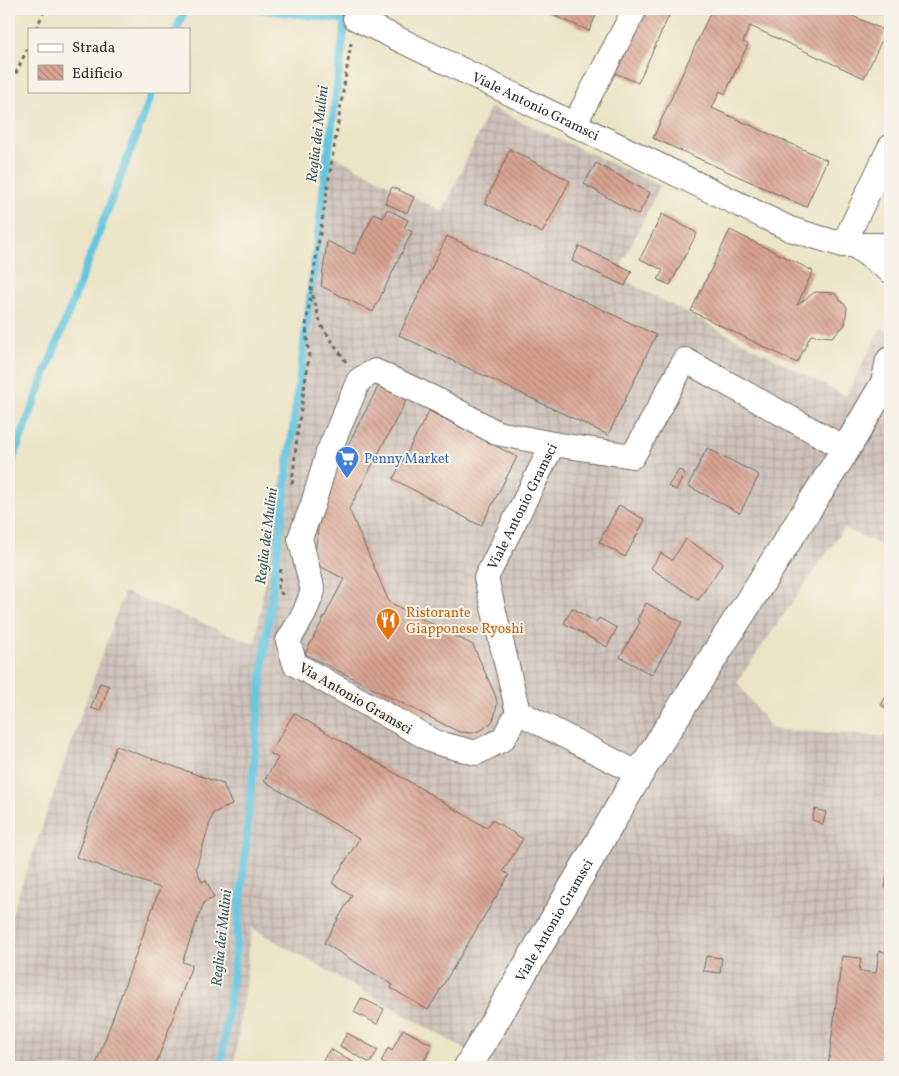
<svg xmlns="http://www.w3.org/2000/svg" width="899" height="1076" viewBox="0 0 899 1076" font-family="Vollkorn,serif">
<defs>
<pattern id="industrial-grid" width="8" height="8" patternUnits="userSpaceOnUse" patternTransform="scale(1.25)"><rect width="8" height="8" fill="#cec1b9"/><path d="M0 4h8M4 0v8" fill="none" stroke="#b1a69f"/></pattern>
<pattern id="building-back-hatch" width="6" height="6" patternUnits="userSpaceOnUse" patternTransform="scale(1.25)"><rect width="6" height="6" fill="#d9a392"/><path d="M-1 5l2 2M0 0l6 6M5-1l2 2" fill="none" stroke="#b08577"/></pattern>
</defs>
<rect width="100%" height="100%" fill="#f7f3e8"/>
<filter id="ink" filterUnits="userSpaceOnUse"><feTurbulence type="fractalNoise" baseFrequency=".02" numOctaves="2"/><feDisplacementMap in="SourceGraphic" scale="10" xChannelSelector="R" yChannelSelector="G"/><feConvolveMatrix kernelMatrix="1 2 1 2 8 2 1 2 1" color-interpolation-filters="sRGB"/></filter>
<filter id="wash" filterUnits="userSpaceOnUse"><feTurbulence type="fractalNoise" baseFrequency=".0096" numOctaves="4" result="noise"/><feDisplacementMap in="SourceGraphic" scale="20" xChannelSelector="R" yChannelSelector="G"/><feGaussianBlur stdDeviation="1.12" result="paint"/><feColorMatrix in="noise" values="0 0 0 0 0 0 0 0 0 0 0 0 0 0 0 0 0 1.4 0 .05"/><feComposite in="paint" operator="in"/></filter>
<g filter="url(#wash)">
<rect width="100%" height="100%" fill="#ece4c6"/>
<polygon fill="url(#industrial-grid)" points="490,107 660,186 616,276 846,396 881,327 890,331 890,549 844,528 737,682 772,729 890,737 890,1067 496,1067 252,928 234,1067 9,1067 9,921 124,592 255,644 311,289 322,150 443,212"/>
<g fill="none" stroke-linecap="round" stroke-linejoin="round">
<g stroke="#63c6e1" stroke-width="8">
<polyline points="257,9 345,20"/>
<polyline points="177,29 185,9"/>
<polyline points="9,469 153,91"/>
<polyline points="221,1067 236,947 264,656 347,9"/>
</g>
</g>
<g id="blocks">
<g fill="url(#building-back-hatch)">
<polygon points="540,9 599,9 589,31"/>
<polygon points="642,9 672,9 638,83 613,72"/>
<polygon points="712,9 837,9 886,31 864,78 750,26 743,42 748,44 725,94 720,91 715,102 712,108 827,160 806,207 653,138"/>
<polygon points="510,149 570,181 542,233 485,203"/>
<polygon points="596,163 650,193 638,215 584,184"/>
<polygon points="392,187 414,197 407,213 385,203"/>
<polygon points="387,209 408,220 404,228 412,232 373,312 321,286 327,241 354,254 374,213 383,218"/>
<polygon points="662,214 697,233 670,285 658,280 663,270 640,259"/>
<polygon points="730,230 813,271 797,305 815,292 834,293 847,307 845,325 832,337 811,335 797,363 691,311"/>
<polygon points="447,236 656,335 608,435 399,335"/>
<polygon points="579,246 632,271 625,286 572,261"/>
<polygon points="379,385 407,399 349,509 389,602 473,645 496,697 497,704 495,715 492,722 483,729 473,733 459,732 305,654 344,579 314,563 322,495"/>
<polygon points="429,411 517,457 481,526 393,479"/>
<polygon points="707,448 759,475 740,513 688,486"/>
<polygon points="679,470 685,473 676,490 668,486"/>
<polygon points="619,505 645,520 625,557 599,542"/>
<polygon points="686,539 723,563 698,600 651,568 661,553 672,560"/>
<polygon points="646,603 682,622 652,675 620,657 640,622 637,620"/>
<polygon points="572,608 596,622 599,618 617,628 607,647 564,623"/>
<polygon points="100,683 109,686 100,711 91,708"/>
<polygon points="890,690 890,711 881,705"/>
<polygon points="294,713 487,828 492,820 523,839 503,871 509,875 428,1010 391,988 393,985 324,943 352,895 332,883 359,839 264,781 278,758 270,753"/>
<polygon points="116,746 223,784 232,805 213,813 196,868 202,882 206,880 214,898 204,902 182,962 192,965 155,1067 95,1067 160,888 76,857"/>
<polygon points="815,809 826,812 823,824 812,820"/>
<polygon points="889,856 890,856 890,888 885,888"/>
<polygon points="879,951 890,953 890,1067 847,1061 847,1067 828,1067 842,956 861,958 859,971 876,973"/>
<polygon points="706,956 722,958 720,973 703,971"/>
<polygon points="361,998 384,1009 377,1024 354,1012"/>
<polygon points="403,1029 432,1045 421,1067 391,1067 381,1062 388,1048 392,1051"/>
<polygon points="347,1033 378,1050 370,1063 340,1046"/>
<polygon points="330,1049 361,1067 327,1067 321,1064"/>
</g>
</g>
</g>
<g filter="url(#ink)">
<use href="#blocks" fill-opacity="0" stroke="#6f6c61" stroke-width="1"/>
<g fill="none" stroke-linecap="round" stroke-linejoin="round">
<defs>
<g id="minor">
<path id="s1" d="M 355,18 L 790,229 L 843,245 L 890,245"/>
<polyline points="574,125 635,9"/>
<polyline points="843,245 890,147"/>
<polyline points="855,246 890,271"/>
<polyline points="518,712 503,739 476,753 435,742 295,664 288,641 304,614 313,591 300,538 313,504 328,453 359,380 375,371 439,401 497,433 553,444"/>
<path id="s2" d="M 639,774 L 518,712 L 486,578 L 553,444 L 633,456 L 685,360 L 846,449"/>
</g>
<g id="primary">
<path id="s3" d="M 468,1067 L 639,774 L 846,449 L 885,383 L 890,361"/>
</g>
</defs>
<use href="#minor" stroke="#6f6c61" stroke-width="26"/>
<use href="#primary" stroke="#6f6c61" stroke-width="30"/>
<g stroke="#6f6c61" stroke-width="3" stroke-dasharray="4 4" stroke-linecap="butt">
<polyline points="36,29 45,9"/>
<polyline points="9,88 29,45"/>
<polyline points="346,362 321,325 311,289 351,43"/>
<polyline points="292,484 298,428 309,357 306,326 311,292"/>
<polyline points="281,569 278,590 285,597"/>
</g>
<use href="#minor" stroke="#fff" stroke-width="24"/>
<use href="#primary" stroke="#fff" stroke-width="28"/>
</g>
</g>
<defs>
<symbol id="supermarket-pin" viewBox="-11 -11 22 30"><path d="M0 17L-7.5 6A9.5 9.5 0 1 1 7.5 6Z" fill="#3f7fe0" stroke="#f7f3e8"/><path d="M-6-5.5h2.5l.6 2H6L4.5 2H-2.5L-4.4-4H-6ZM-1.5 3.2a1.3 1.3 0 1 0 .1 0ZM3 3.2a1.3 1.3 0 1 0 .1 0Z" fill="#fff"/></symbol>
<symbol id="restaurant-pin" viewBox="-11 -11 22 30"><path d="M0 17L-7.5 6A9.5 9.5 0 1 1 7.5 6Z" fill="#e8710a" stroke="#f7f3e8"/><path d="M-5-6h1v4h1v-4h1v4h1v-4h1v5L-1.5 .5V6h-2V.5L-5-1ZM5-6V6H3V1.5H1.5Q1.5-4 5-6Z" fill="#fff"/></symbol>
</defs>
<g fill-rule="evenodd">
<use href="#supermarket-pin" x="333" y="444" width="28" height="38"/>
<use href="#restaurant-pin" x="374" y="606" width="28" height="38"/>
</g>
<g text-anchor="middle" stroke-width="4" stroke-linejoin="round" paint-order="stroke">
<g font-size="14" fill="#2b2b2b" stroke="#f7f3e8">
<text dy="5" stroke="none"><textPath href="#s1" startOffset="201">Viale Antonio Gramsci</textPath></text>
<text dy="5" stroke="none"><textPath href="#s2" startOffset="354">Viale Antonio Gramsci</textPath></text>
<text transform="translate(356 698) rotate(30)" y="5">Via Antonio Gramsci</text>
<text dy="5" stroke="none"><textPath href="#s3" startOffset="170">Viale Antonio Gramsci</textPath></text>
</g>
<g font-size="14" fill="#366cbe" stroke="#f7f3e8" text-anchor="start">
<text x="364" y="463">Penny Market</text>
</g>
<g font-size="14" fill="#c56008" stroke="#f7f3e8" text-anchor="start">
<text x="406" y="617">Ristorante<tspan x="406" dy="16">Giapponese Ryoshi</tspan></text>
</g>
<g font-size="15" font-style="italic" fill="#3c5a62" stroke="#f7f3e8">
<text transform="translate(317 134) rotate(-83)" y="5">Reglia dei Mulini</text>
<text transform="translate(266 536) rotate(-83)" y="5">Reglia dei Mulini</text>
<text transform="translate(221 938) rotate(-84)" y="5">Reglia dei Mulini</text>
</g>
</g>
<rect width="899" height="1076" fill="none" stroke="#f7f3e8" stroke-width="30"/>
<rect x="28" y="28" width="162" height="65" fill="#f7f3e8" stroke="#a5a39c"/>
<rect x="38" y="44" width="25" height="8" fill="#ffffff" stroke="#a5a39c"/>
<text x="72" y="52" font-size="15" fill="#2b2b2b">Strada</text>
<rect x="38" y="65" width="25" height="15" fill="url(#building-back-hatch)" stroke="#a5a39c"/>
<text x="72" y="78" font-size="15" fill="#2b2b2b">Edificio</text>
</svg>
